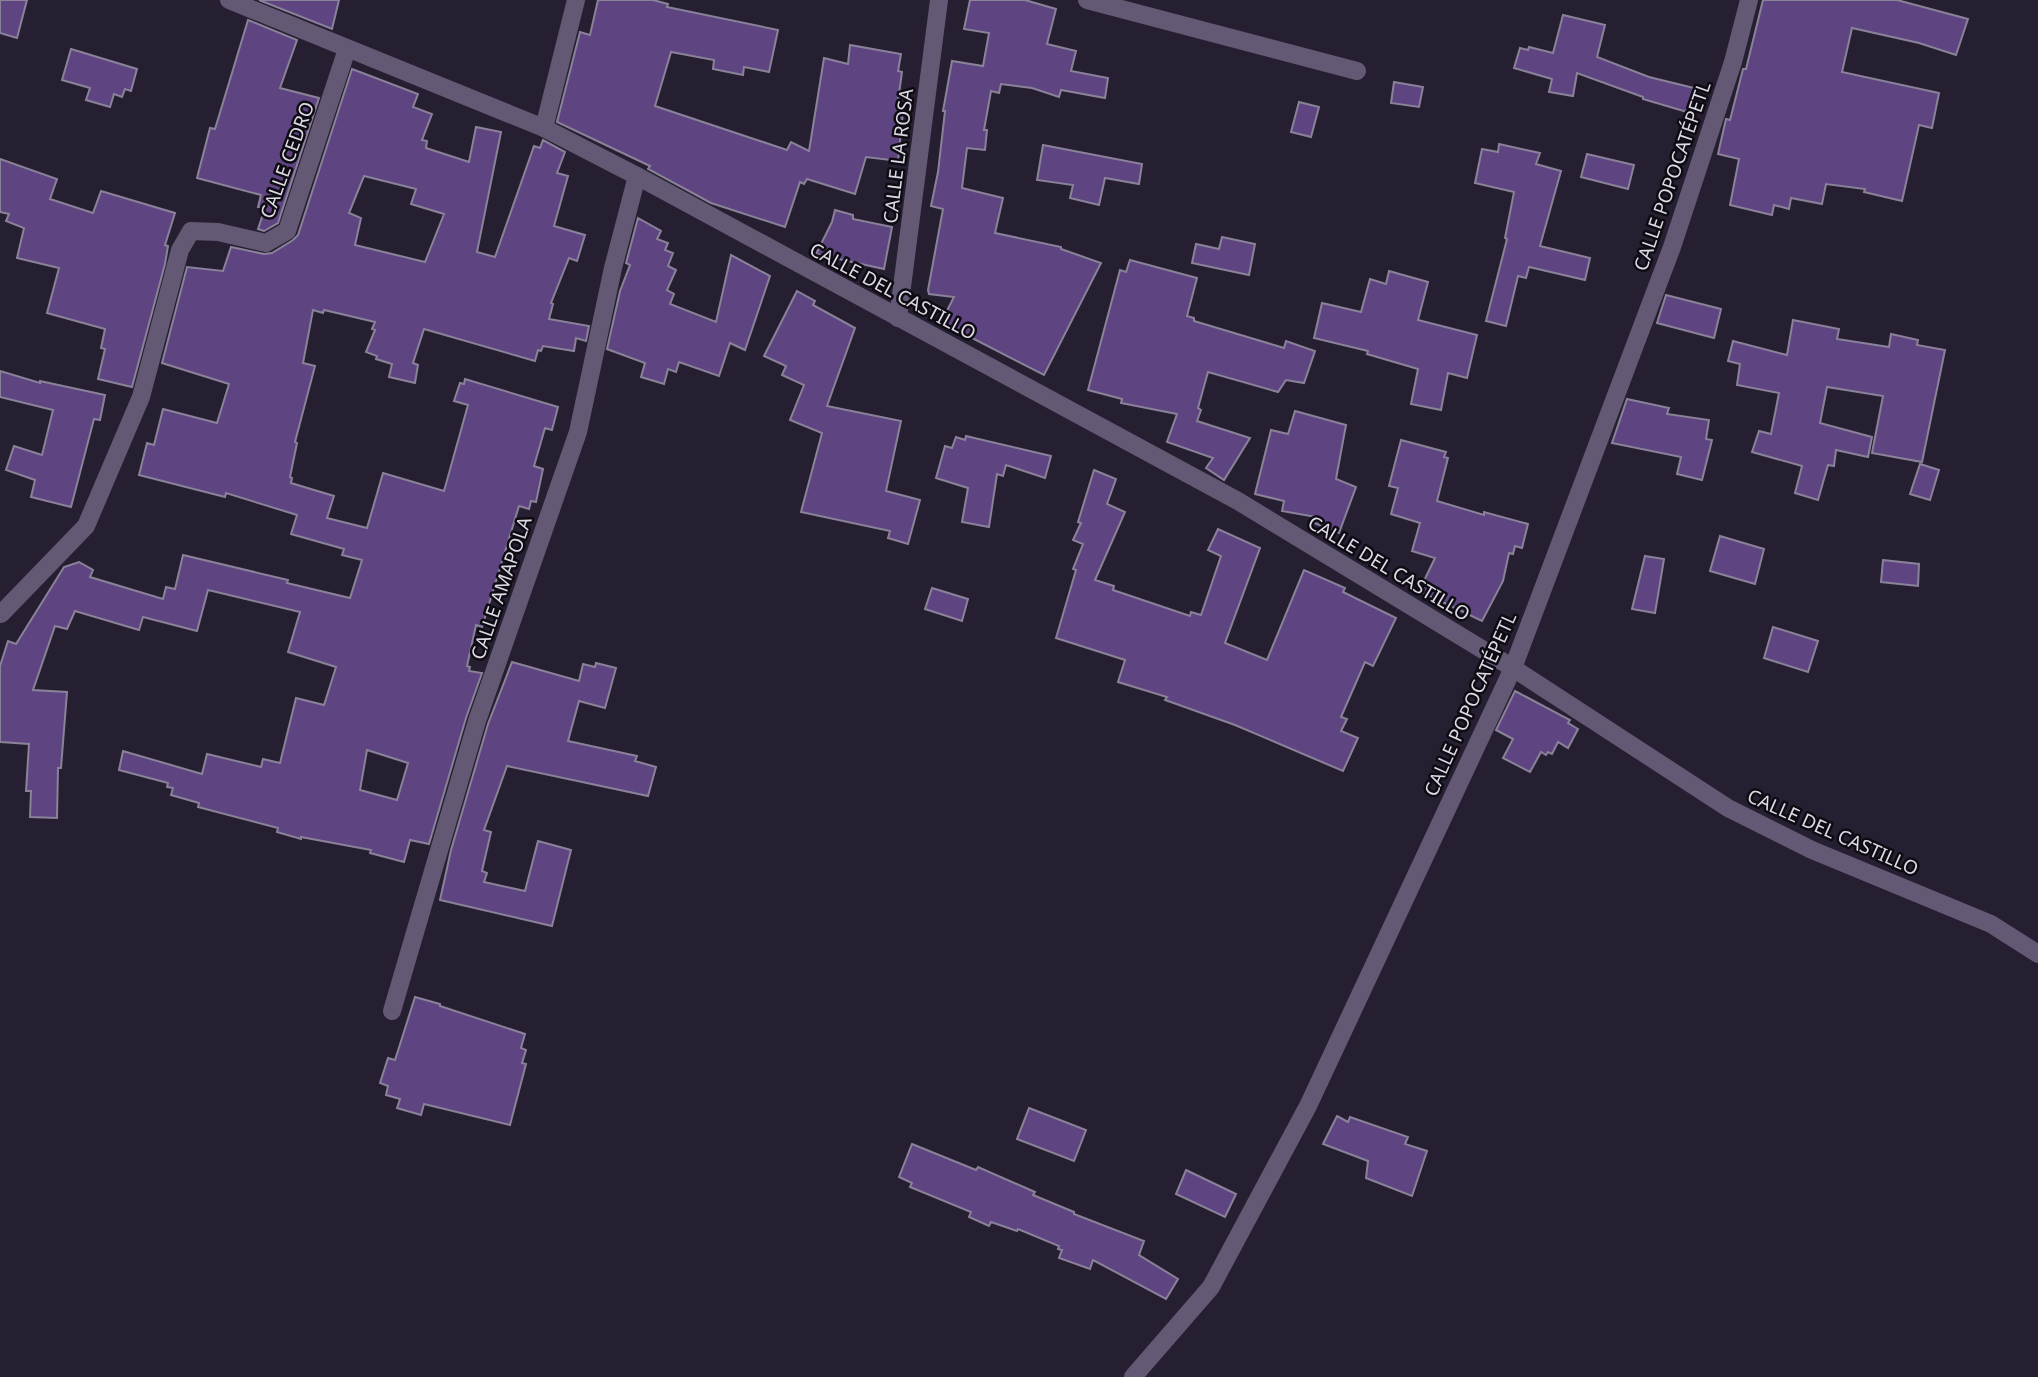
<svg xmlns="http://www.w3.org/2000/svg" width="2038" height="1377" viewBox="0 0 2038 1377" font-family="'Noto Sans',sans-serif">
<rect width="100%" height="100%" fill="#261f31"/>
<g fill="#5e4581" stroke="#8a8299" stroke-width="2" fill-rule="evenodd">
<polygon points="0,0 27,0 17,38 0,33"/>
<polygon points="259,0 339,0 332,29"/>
<polygon points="598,0 653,0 668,4 667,7 778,30 769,72 744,67 743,75 713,69 714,60 671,52 655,106 787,150 791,142 809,151 824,58 848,64 850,45 901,54 898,71 902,72 898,101 904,102 898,161 866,157 855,194 807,179 804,184 800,182 785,227 711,203 648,169 650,166 557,122 580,32 590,35"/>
<polygon points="970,0 1025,0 1056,9 1047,44 1076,51 1071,71 1108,78 1105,98 1061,90 1059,97 1032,88 1001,84 999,93 991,91 984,130 987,130 985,150 967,148 962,188 1003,198 995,233 1061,247 1061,249 1101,263 1044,375 941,322 954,297 929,294 928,290 943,209 931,206 938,172 945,111 943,111 952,61 983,66 989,33 964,29"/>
<polygon points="1763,0 1897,0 1968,19 1956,55 1919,43 1852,28 1842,72 1939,93 1932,128 1919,125 1902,201 1864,192 1865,189 1826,184 1822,204 1791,198 1789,209 1774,205 1772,215 1730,205 1739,159 1718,154 1726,119 1730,120 1743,69 1746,69"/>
<polygon points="1563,15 1605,25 1597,57 1649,77 1694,88 1687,112 1643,99 1643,97 1577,73 1573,96 1549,92 1552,79 1514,68 1520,48 1528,50 1529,47 1553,53"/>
<polygon points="248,20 297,40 280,88 319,98 278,223 264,231 258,229 265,208 258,207 261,195 197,178 210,128 215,129"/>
<polygon points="71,49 137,69 131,91 125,89 122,97 114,94 110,107 86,100 90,88 62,80"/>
<path d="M 352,69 L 418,94 L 413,107 L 432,114 L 422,140 L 427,141 L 426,148 L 469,162 L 476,127 L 501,132 L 477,252 L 495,257 L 534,146 L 540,148 L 543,140 L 565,152 L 557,173 L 568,176 L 554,226 L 585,235 L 577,261 L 569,258 L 551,303 L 553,304 L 549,319 L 589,326 L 586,341 L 576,338 L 574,351 L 543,346 L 541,351 L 538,350 L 535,361 L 424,329 L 413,363 L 418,365 L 415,383 L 389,377 L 392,364 L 376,359 L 377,356 L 366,352 L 375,330 L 372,329 L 375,322 L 324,310 L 323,313 L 313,310 L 303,363 L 315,366 L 295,442 L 297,443 L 290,477 L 292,478 L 291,483 L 334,496 L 327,518 L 367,528 L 383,473 L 444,491 L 468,405 L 454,401 L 460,383 L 464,384 L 465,379 L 558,407 L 552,430 L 545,428 L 534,466 L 543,469 L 536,502 L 531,501 L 529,509 L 519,506 L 482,627 L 476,625 L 467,666 L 470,667 L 469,671 L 482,673 L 466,718 L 429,844 L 410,840 L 404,862 L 370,853 L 371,850 L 301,837 L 301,839 L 277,832 L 278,828 L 198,807 L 199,803 L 171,795 L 173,788 L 167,787 L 168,783 L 119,770 L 123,751 L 202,774 L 207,754 L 261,767 L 263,759 L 280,763 L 296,698 L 324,705 L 336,667 L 288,652 L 300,612 L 208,590 L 197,631 L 143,617 L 139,630 L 75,611 L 67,629 L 55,626 L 33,690 L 67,692 L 61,768 L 58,768 L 57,818 L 30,817 L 31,791 L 26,791 L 29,744 L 0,742 L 0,666 L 8,641 L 16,644 L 64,567 L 79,562 L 93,570 L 90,577 L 163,599 L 166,587 L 175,589 L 183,555 L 288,580 L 287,583 L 350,598 L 362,560 L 342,555 L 344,549 L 291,534 L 297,515 L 226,493 L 225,497 L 139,475 L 147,443 L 154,445 L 163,409 L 217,423 L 229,384 L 162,363 L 187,267 L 223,271 L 231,247 L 264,254 L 272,253 L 293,240 L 298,235 ZM 364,176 L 416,189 L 411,204 L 444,214 L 425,262 L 355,245 L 361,218 L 349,213 ZM 367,750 L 408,763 L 397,800 L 360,790 Z"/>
<polygon points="1394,82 1423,87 1419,107 1391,103"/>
<polygon points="1299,102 1319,107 1311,137 1291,132"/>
<polygon points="1499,144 1540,153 1536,164 1561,171 1540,246 1590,258 1585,280 1529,267 1526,278 1518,276 1506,326 1486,321 1507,239 1505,238 1514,192 1475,183 1482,149 1498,152"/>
<polygon points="1043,145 1142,164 1139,184 1105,178 1099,205 1070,198 1073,185 1037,180"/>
<polygon points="1587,154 1634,165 1628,189 1581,177"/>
<polygon points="0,159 57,179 50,199 93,213 101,191 175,213 165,245 168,246 165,264 132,387 98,379 105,349 101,348 105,329 47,313 59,268 17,258 24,228 6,221 9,214 0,212"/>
<polygon points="835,210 853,215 853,219 892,227 884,269 816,254 832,222"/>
<polygon points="638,218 661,231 657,239 668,243 665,250 673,253 668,266 676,270 667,290 674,294 670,304 716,322 731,255 770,276 745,350 730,343 719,376 679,362 676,372 668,369 664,384 641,377 645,363 607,349 620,291 630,265 626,263"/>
<polygon points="1222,237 1255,244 1249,275 1192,263 1196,244 1219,249"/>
<polygon points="1130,260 1197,278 1187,316 1194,318 1194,321 1284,348 1286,341 1315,351 1304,383 1286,380 1278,392 1208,372 1198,408 1201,410 1197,421 1250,438 1224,480 1206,468 1213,458 1167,442 1177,414 1121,403 1122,399 1088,390 1120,270 1126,272"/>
<polygon points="1389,271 1428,282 1418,320 1477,335 1467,378 1448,373 1441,410 1411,404 1418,369 1367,354 1368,351 1314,338 1322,303 1361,312 1370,279 1386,284"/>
<polygon points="797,291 815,301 813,305 855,328 827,406 901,421 886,491 920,500 908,544 888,538 890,531 801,512 822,433 790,420 804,385 782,375 786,366 764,356"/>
<polygon points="1666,295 1721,309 1714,338 1657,323"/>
<polygon points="1793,320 1839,329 1837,339 1889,347 1891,334 1918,340 1917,345 1945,350 1922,462 1872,453 1883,396 1827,387 1820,423 1872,437 1868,457 1836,450 1834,466 1828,465 1818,500 1795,493 1802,466 1752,452 1759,431 1771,434 1779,393 1737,385 1740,364 1728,361 1733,341 1787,355"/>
<polygon points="0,371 40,383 40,381 105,395 100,420 94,419 71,507 31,497 35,480 6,470 14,446 42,455 53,410 0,397"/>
<polygon points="1627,399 1669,408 1667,414 1709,420 1706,439 1712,440 1702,480 1677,474 1681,457 1612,443"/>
<polygon points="1295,411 1346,425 1336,479 1356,487 1339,533 1314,523 1316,517 1282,511 1284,501 1255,494 1271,430 1288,434"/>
<polygon points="966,436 1051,456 1045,478 1006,465 1003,476 997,474 989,527 962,522 968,488 936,478 945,446 952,448 956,437 965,440"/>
<polygon points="1401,440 1446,452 1444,457 1448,458 1437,501 1484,515 1484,512 1528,524 1522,548 1515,546 1513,554 1509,553 1503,581 1482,621 1419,591 1435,558 1412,551 1420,523 1391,514 1398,488 1389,486"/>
<polygon points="1920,464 1939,470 1930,500 1910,494"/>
<polygon points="1094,470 1116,479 1107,504 1125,512 1095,580 1114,586 1113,590 1190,616 1191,612 1201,615 1221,556 1208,550 1218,529 1260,548 1225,643 1267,660 1304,570 1345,588 1343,592 1396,618 1373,666 1365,662 1341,717 1347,719 1341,731 1358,738 1343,771 1235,725 1165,700 1167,697 1118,682 1125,660 1056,638 1076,570 1073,569 1083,544 1073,540 1081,523 1078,522"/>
<polygon points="1720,536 1764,549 1755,584 1710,571"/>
<polygon points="1645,556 1664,559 1655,613 1632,609"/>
<polygon points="1883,560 1919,564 1918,586 1881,582"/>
<polygon points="932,588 968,599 962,621 925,609"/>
<polygon points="1773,627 1818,641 1808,672 1764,658"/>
<polygon points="512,662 579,681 583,664 595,667 596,663 616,668 605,708 579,701 568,741 637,756 635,761 656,767 648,796 507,766 484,830 491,832 482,871 487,873 484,882 525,891 538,841 571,850 552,926 440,900 451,850 488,724"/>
<polygon points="1515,691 1570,720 1568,723 1578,729 1568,748 1558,742 1552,754 1548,752 1546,755 1541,752 1530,772 1503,758 1513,739 1496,730"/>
<polygon points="415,997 440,1004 440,1006 525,1034 521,1048 526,1050 522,1063 526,1064 510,1125 424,1104 421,1115 397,1108 400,1099 386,1095 388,1086 380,1083 388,1058 395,1060"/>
<polygon points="1029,1108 1086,1130 1074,1161 1017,1139"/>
<polygon points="1337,1116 1348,1122 1350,1117 1408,1137 1405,1144 1427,1151 1412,1196 1366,1178 1368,1161 1323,1144"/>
<polygon points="912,1144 976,1170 978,1167 1035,1192 1033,1195 1074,1212 1074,1214 1144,1241 1139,1255 1178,1279 1166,1299 1093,1260 1090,1269 1059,1258 1062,1250 1058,1249 1059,1246 1018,1229 1017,1231 991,1222 989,1226 969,1217 971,1212 910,1187 912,1183 899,1177"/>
<polygon points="1186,1170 1236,1194 1225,1217 1176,1194"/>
</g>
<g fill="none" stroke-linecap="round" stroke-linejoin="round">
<g stroke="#645975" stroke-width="18">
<polyline points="229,0 544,128 637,176 1238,501 1513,668 1728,808 1812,850 1991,924 2038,954"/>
<polyline points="1087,0 1357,71"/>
<polyline points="544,128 576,0"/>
<polyline points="898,318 939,0"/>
<polyline points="1,614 86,526 141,397 180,250 191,231 218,232 266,243 287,231 347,49"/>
<polyline points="392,1011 477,721 578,432 613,268 637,176"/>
<polyline points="1133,1377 1211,1287 1308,1106 1513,668 1672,247 1733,62 1749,0"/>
</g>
</g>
<g text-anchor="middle" stroke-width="5" stroke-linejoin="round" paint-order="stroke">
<g font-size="19" fill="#ddd9e5" stroke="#0e0b13">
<text transform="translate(898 156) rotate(-83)" y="7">CALLE LA ROSA</text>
<text transform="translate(287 160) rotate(-70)" y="7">CALLE CEDRO</text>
<text transform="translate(1672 176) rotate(-71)" y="7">CALLE POPOCATÉPETL</text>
<text transform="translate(893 291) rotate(28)" y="7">CALLE DEL CASTILLO</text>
<text transform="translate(1389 568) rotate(31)" y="7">CALLE DEL CASTILLO</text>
<text transform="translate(501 588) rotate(-71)" y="7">CALLE AMAPOLA</text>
<text transform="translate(1470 704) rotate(-66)" y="7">CALLE POPOCATÉPETL</text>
<text transform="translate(1833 832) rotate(24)" y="7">CALLE DEL CASTILLO</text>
</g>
</g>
</svg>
